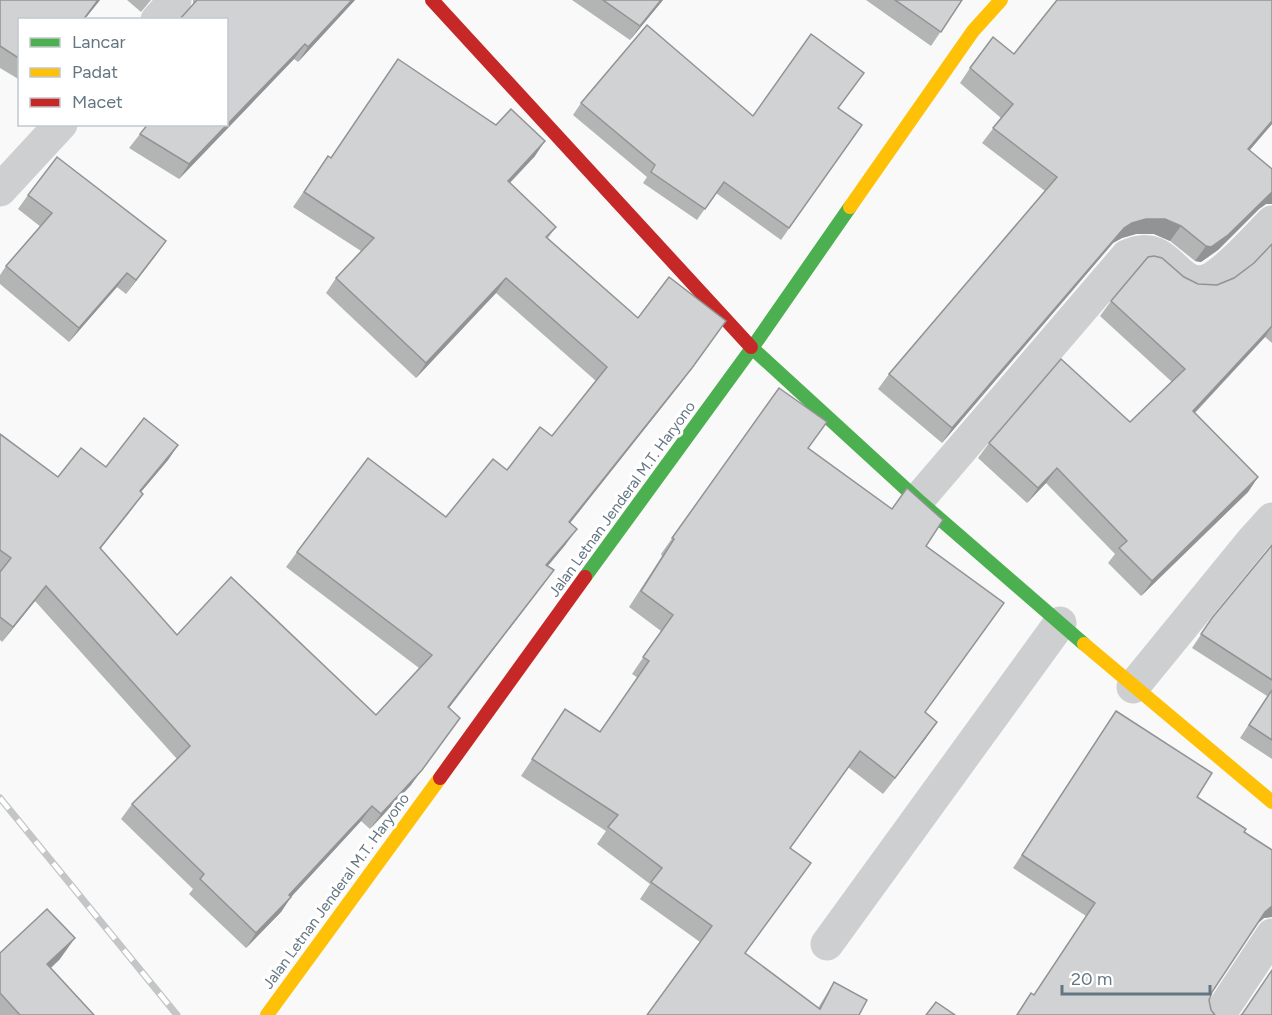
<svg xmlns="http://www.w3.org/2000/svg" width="1272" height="1015" viewBox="0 0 1272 1015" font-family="Figtree,sans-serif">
<rect width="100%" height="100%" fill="#f9f9f9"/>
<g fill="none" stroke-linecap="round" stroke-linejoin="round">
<g stroke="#cecfd0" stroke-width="33">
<polyline points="157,20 175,0"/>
<polyline points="0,190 61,124"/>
<path d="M 918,500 L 1127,256 C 1169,236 1174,289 1205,281 C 1223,276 1258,236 1272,222"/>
<polyline points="1133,687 1253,540 1272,519"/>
<polyline points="827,944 1060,623"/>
<polyline points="1219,1015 1272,935"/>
</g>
<g stroke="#4caf50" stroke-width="14">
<polyline points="751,347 918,500 1084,644"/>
<polyline points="585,577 752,348 850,207"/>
</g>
<g stroke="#ffc107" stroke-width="14">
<polyline points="850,207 973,31 1001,0"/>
<polyline points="1084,644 1272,802"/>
<polyline points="267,1015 440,778"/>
</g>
<g stroke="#c62828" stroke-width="14">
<polyline points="432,0 751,347"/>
<polyline points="440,778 585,577"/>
</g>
<defs>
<polyline id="rail" points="0,798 177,1015"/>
</defs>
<use href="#rail" stroke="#c3c5c6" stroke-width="7"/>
<use href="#rail" stroke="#fff" stroke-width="4.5" stroke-dasharray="14" stroke-linecap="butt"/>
</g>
<g fill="#b3b5b5">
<polygon points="0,0 100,0 84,20 20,20 20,80 0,68"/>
<polygon points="127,0 151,0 141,12"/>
<polygon points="193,0 355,0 298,62 294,59 179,179 129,148 140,134 226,124 226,20 193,3"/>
<polygon points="572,0 663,0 630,40"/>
<polygon points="866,0 962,0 931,46"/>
<polygon points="1272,0 1272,124 1249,150 1266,204 1259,209 1218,250 1201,262 1195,261 1170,241 1154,234 1136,234 1122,238 1113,243 942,443 878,389 889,374 1045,191 982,143 1001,118 960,83 970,68 1014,54"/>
<polygon points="864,73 838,108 862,125 781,240 716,193 697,220 643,183 647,177 573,115 581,103 753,116"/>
<polygon points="328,156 331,158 535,156 510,183 556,227 548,238 681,383 570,523 566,544 548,566 554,570 449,708 411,785 370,829 361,821 291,897 281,912 246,948 189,894 193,889 121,819 132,804 177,759 35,601 2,642 0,640 0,434 58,477 106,467 178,445 168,460 141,492 132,509 100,549 177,635 376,715 419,668 286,567 297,552 446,517 552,436 596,381 496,293 416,378 326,293 336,278 361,251 293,207"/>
<polygon points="28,195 156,255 126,294 117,287 69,342 0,284 0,275 6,266 41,227 18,209"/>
<polygon points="1272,244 1272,343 1265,337 1195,413 1258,477 1248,492 1141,596 1108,563 1115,554 1046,483 1027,503 978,458 989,443 1130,422 1172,382 1100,316 1111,301 1184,277 1198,284 1217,285 1234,278 1254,263"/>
<polygon points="779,388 808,449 926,546 926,738 883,794 848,767 790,848 745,954 818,1008 834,982 859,1015 647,1015 700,942 640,899 650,884 597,844 606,831 521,776 565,709 600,732 638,678 632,674 661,631 629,607 662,556 661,554"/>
<polygon points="1272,545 1272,759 1240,738 1267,696 1192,648 1212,618"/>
<polygon points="1116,711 1197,797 1244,832 1272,850 1272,917 1264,918 1257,924 1212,992 1209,1000 1211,1010 1215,1015 1016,1015 1031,993 1034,995 1086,916 1013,868"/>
<polygon points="0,953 60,959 51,968 94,1015 0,1015"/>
</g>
<g fill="#929394">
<polygon points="98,0 100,0 84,20 83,20"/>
<polygon points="352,0 355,0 298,62 308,47"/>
<polygon points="661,0 663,0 630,40 640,26"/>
<polygon points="305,44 294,59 179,179 189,164"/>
<polygon points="1272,121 1272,124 1238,164 1248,149"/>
<polygon points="545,141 535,156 497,196 508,181"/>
<polygon points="1272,192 1272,204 1266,204 1259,209 1218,250 1201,262 1195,261 1206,246"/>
<polygon points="1146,219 1165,219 1181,226 1170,241 1154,234 1136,234 1122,238 1113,243 942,443 952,428 1124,228 1132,223"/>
<polygon points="166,241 156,255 126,294 136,280"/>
<polygon points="127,273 117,287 69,342 79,328"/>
<polygon points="506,278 496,293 416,378 426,363"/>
<polygon points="726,321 681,383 559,537 569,522"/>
<polygon points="1272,326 1265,337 1182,426 1193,411"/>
<polygon points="178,445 168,460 129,506 140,491"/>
<polygon points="1057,468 1046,483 1027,503 1038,488"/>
<polygon points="1258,477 1248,492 1141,596 1152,581"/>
<polygon points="143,494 132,509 89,563 100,548"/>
<polygon points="577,529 566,544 536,580 546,565"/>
<polygon points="554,570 543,585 438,722 448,707"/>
<polygon points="46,586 35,601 2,642 13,627"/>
<polygon points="460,718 411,785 370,829 381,814"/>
<polygon points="937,722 926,738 883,794"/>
<polygon points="372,806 361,821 280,909 291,897 281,912 246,948 256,933 289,895"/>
<polygon points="1272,906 1272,917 1264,918 1256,925 1265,912"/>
<polygon points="75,938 60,959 32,985 47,964"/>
</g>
<g fill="#d0d2d3" stroke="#929394" stroke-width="1.5">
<polygon points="0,0 98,0 83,20 20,20 20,59 0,46"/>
<polygon points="197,0 352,0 308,47 305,44 189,164 140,134 148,124 226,124 226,20 179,20"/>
<polygon points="603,0 661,0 640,26"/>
<polygon points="895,0 962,0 941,32"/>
<polygon points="1057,0 1272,0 1272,121 1248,149 1272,169 1272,192 1228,235 1211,247 1206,246 1181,226 1165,219 1146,219 1132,223 1124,228 952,428 889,374 1057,177 993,128 1013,104 970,68 993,37 1014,54"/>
<polygon points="647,25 753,116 811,34 864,73 838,108 862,125 789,228 724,182 705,209 651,172 655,165 581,103"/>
<polygon points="398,59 496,125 511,109 545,141 508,181 556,227 546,237 638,318 669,277 726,321 692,368 569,522 577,529 546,565 554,570 448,707 460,718 422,770 381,814 372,806 289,895 291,897 256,933 200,879 204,874 132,804 190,746 46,586 13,627 0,617 0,572 11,558 0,550 0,434 58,477 81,448 106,467 144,418 178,445 140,491 143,494 100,548 177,635 231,577 376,715 432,655 297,552 368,458 446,517 493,459 507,470 540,427 552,436 607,367 506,278 426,363 336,278 374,238 304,192 328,156 331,158"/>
<polygon points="57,157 166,241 136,280 127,273 79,328 6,266 52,213 28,195"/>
<polygon points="1272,244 1272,326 1193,411 1258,477 1152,581 1119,548 1127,541 1057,468 1038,488 989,443 1061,359 1130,422 1185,369 1111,301 1148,257 1154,256 1162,258 1184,277 1198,284 1217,285 1234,278 1254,263"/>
<polygon points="779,388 827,422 808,448 892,509 907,488 943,520 926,546 1004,603 925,712 937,722 895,778 860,751 790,848 811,863 745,953 820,1009 834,982 867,1000 859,1015 647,1015 712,926 651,882 662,868 608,827 618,815 532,759 565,709 600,732 649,661 643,657 673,615 641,591 674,539 672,538"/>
<polygon points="1272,545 1272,680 1201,634 1212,618"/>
<polygon points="1272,690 1272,740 1249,725"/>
<polygon points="1116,711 1212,773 1197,797 1246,829 1244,832 1272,850 1272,906 1265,912 1212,992 1209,1000 1211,1010 1215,1015 1017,1015 1031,993 1034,995 1095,903 1022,855"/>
<polygon points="47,909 75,938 47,964 94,1015 20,1015 0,993 0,953"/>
<polygon points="1272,970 1272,1015 1241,1015 1243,1013"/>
<polygon points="936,1002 955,1015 926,1015"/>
</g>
<g text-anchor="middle" stroke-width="6" stroke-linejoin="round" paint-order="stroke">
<g font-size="15" fill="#657683" stroke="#fff">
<text transform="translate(622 499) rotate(-54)" y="5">Jalan Letnan Jenderal M.T. Haryono</text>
<text transform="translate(336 891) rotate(-54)" y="5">Jalan Letnan Jenderal M.T. Haryono</text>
</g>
</g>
<rect x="18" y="18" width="210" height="108" fill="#ffffff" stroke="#c1c8cd" stroke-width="1.5"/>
<rect x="30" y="38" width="30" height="9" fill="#4caf50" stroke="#c1c8cd" stroke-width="1.5"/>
<text x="72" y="48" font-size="18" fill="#657683">Lancar</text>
<rect x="30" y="68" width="30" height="9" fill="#ffc107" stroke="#c1c8cd" stroke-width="1.5"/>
<text x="72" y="78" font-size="18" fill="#657683">Padat</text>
<rect x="30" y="98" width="30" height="9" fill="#c62828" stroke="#c1c8cd" stroke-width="1.5"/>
<text x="72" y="108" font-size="18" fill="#657683">Macet</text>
<path d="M1062 985v9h148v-9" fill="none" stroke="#657683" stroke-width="3"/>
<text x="1071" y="985" font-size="18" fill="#657683" stroke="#ffffff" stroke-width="4.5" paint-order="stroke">20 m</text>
</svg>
